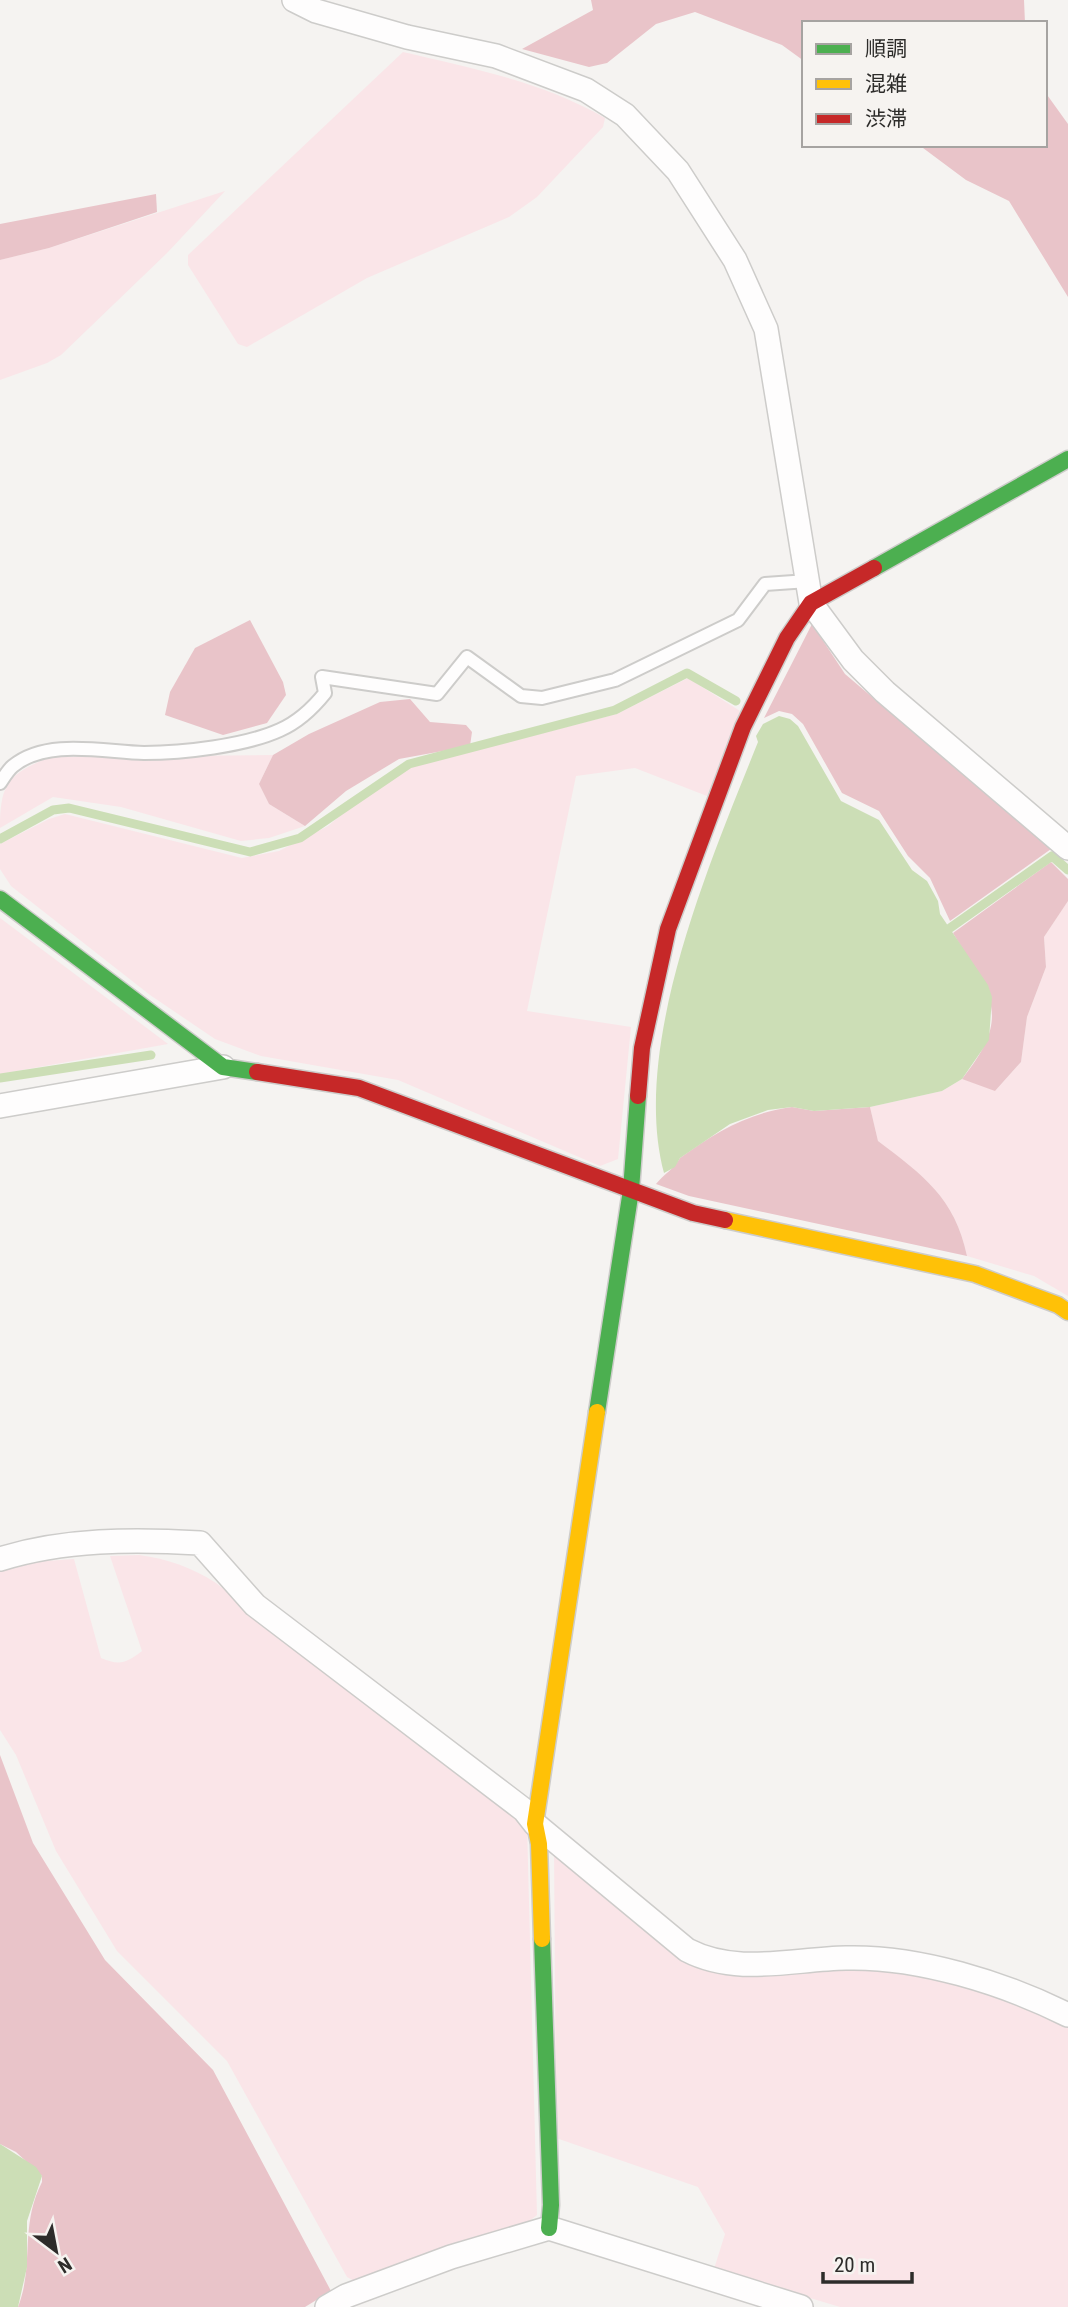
<svg xmlns="http://www.w3.org/2000/svg" width="1068" height="2307" viewBox="0 0 1068 2307" font-family="'Roboto Condensed','Noto Sans JP',sans-serif">
<rect width="100%" height="100%" fill="#f5f3f1"/>
<g fill="#fae5e8">
<path d="M 403,52 C 471,68 543,82 605,118 L 603,127 L 537,197 L 509,217 L 367,278 L 247,347 L 238,344 L 188,265 L 188,255 Z"/>
<polygon points="225,191 167,253 61,355 47,363 0,380 0,260 49,248"/>
<polygon points="688,678 740,711 707,796 635,768 576,776 527,1011 631,1027 618,1159 600,1166 398,1080 261,1056 215,1039 150,995 11,886 0,869 0,844 49,819 65,814 242,858 279,851 328,826 358,801 411,767 617,714"/>
<path d="M 273,755 L 259,784 L 269,804 L 305,826 L 269,838 L 241,841 L 121,807 L 53,797 L 0,828 C 0,783 9,773 51,757 Z"/>
<path d="M 1068,901 L 1068,1296 L 1034,1276 L 967,1256 C 955,1198 923,1175 878,1141 L 870,1107 L 942,1091 L 962,1079 L 996,1090 L 1021,1062 L 1027,1017 L 1046,967 L 1044,937 Z"/>
<polygon points="0,918 168,1044 0,1074"/>
<path d="M 139,1555 C 168,1559 191,1567 216,1583 L 527,1824 L 537,2215 L 522,2227 L 358,2283 L 347,2277 L 227,2061 L 117,1951 L 56,1851 L 16,1755 L 0,1730 L 0,1570 L 33,1562 L 74,1559 L 101,1658 C 120,1666 126,1663 142,1651 L 110,1556 Z"/>
<polygon points="554,1845 692,1962 849,1966 934,1974 1068,2023 1068,2307 840,2307 714,2269 725,2234 698,2187 556,2138"/>
</g>
<g fill="#e9c4c9">
<polygon points="591,0 1024,0 1025,23 804,23 804,61 782,45 695,12 656,24 607,63 589,67 522,49 593,10"/>
<polygon points="1045,92 1068,124 1068,297 1009,201 966,180 919,145 1045,145"/>
<polygon points="156,194 157,212 49,248 0,260 0,224"/>
<polygon points="250,620 283,682 286,695 267,723 223,735 165,715 170,692 195,648"/>
<polygon points="812,624 845,674 1051,849 950,921 930,878 908,856 879,811 842,793 803,724 792,714 779,711 764,718"/>
<polygon points="410,699 430,722 466,725 472,732 470,746 399,759 346,791 305,826 269,804 259,784 273,755 309,734 380,702"/>
<path d="M 1051,862 L 1068,879 L 1068,901 L 1044,937 L 1046,967 L 1027,1017 L 1021,1062 L 995,1091 L 962,1079 C 1014,1014 990,995 953,933 Z"/>
<path d="M 792,1107 L 814,1111 L 870,1107 L 878,1141 C 923,1175 955,1198 967,1256 L 689,1196 L 656,1184 C 664,1174 674,1169 680,1158 C 716,1132 748,1113 792,1107 Z"/>
<path d="M 0,1755 L 33,1843 L 105,1960 L 213,2070 L 331,2291 L 305,2307 L 18,2307 C 35,2263 19,2228 42,2182 L 42,2176 L 16,2152 L 0,2144 Z"/>
</g>
<g fill="#ccdeb6">
<path d="M 779,716 L 790,719 L 798,726 L 841,801 L 879,820 L 912,870 L 927,881 L 938,901 L 940,914 L 988,985 L 992,997 L 989,1040 L 962,1079 L 942,1091 L 870,1107 L 814,1111 L 792,1107 L 768,1110 L 730,1124 L 680,1158 L 675,1167 L 664,1173 C 630,1046 711,860 758,742 L 756,736 L 763,724 Z"/>
<polygon points="0,2144 36,2167 42,2176 27,2221 27,2267 18,2307 0,2307"/>
</g>
<g fill="none" stroke-linecap="round" stroke-linejoin="round">
<g stroke="#ccdeb6" stroke-width="9">
<polyline points="0,839 53,810 69,808 250,852 300,838 409,764 615,710 687,673 736,701"/>
<polyline points="950,928 1052,856 1068,870"/>
<polyline points="0,1078 151,1055"/>
</g>
<defs>
<path id="lane" d="M 0,783 C 4,777 8,770 13,766 C 47,738 104,752 144,753 C 182,753 245,746 280,730 C 298,722 313,708 325,693 L 322,677 L 437,694 L 467,657 L 521,696 L 542,698 L 615,680 L 738,620 L 765,584 L 808,581"/>
<g id="street">
<polyline points="294,0 316,11 407,37 496,56 586,90 625,115 678,171 735,260 766,329 811,603 853,660 885,692 1068,848"/>
<polyline points="0,1106 223,1067"/>
<path d="M 0,1559 C 64,1539 134,1539 200,1543 L 255,1605 L 524,1810 L 535,1824 L 687,1950 C 737,1976 792,1959 846,1958 C 918,1956 1004,1983 1068,2015"/>
<polyline points="327,2307 346,2296 451,2257 549,2228 801,2307"/>
</g>
<g id="fast">
<polyline points="874,568 1068,459"/>
<polyline points="0,899 223,1067 257,1072"/>
<polyline points="597,1412 631,1190 638,1096"/>
<polyline points="542,1939 551,2205 549,2228"/>
</g>
<g id="slow">
<polyline points="725,1220 975,1274 1058,1305 1068,1312"/>
<polyline points="542,1939 539,1844 535,1824 597,1412"/>
</g>
<g id="jam">
<polyline points="257,1072 359,1088 693,1213 725,1220"/>
<polyline points="638,1096 642,1048 668,929 743,727 787,638 811,603 874,568"/>
</g>
</defs>
<use href="#lane" stroke="#cdccca" stroke-width="16"/>
<use href="#street" stroke="#cdccca" stroke-width="26"/>
<use href="#fast" stroke="#cdccca" stroke-width="19"/>
<use href="#slow" stroke="#cdccca" stroke-width="19"/>
<use href="#jam" stroke="#cdccca" stroke-width="19"/>
<use href="#lane" stroke="#fefdfd" stroke-width="12"/>
<use href="#street" stroke="#fefdfd" stroke-width="23"/>
<use href="#fast" stroke="#4caf50" stroke-width="16"/>
<use href="#slow" stroke="#ffc107" stroke-width="16"/>
<use href="#jam" stroke="#c62828" stroke-width="16"/>
</g>
<rect x="802" y="21" width="245" height="126" fill="#f6f3f0" stroke="#a6a3a1" stroke-width="2"/>
<rect x="816" y="44" width="35" height="10" fill="#4caf50" stroke="#a6a3a1" stroke-width="2"/>
<text x="865" y="56" font-size="21" fill="#2d2c2a">順調</text>
<rect x="816" y="79" width="35" height="10" fill="#ffc107" stroke="#a6a3a1" stroke-width="2"/>
<text x="865" y="91" font-size="21" fill="#2d2c2a">混雑</text>
<rect x="816" y="114" width="35" height="10" fill="#c62828" stroke="#a6a3a1" stroke-width="2"/>
<text x="865" y="126" font-size="21" fill="#2d2c2a">渋滞</text>
<g transform="translate(56 2251) rotate(148)" stroke="#f6f3f0" stroke-width="5" paint-order="stroke">
<path d="M0-5L12 26L0 18L-12 26Z" fill="#2d2c2a"/>
<text y="-10" font-size="19" font-weight="bold" text-anchor="middle" fill="#2d2c2a">N</text>
</g>
<path d="M823 2272v10h89v-10" fill="none" stroke="#2d2c2a" stroke-width="3.5"/>
<text x="834" y="2272" font-size="21" fill="#2d2c2a" stroke="#f6f3f0" stroke-width="5" paint-order="stroke">20 m</text>
</svg>
